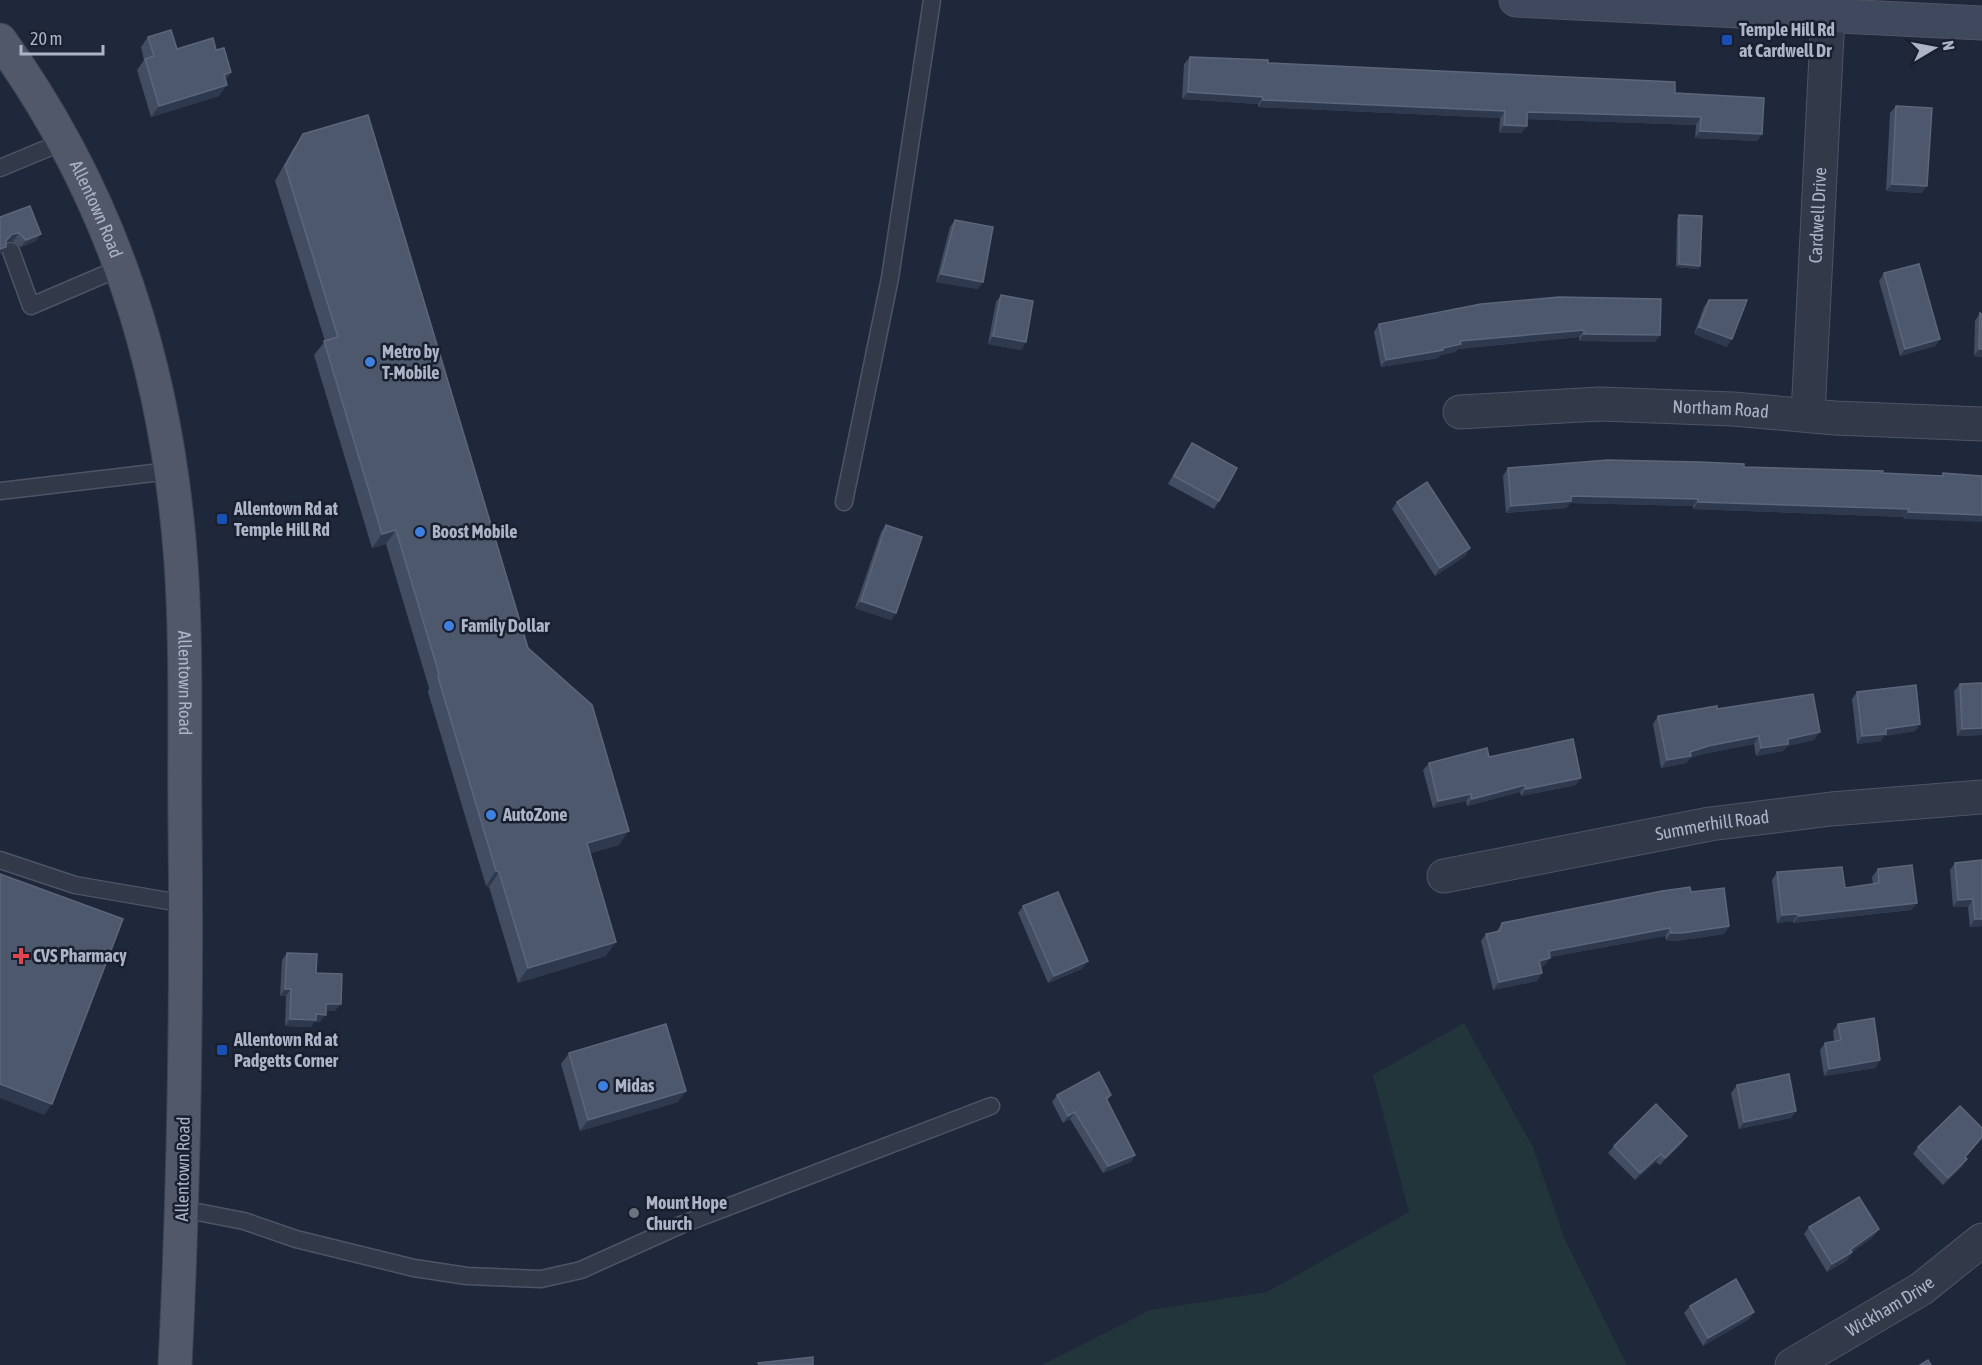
<svg xmlns="http://www.w3.org/2000/svg" width="1982" height="1365" viewBox="0 0 1982 1365" font-family="'Asap Condensed',sans-serif">
<rect width="100%" height="100%" fill="#1f273a"/>
<polygon fill="#21353b" points="1464,1023 1533,1147 1565,1240 1627,1365 1042,1365 1150,1310 1267,1292 1409,1212 1373,1075"/>
<g fill="none" stroke-linecap="round" stroke-linejoin="round">
<defs>
<g id="lane">
<polyline points="0,168 65,141"/>
<polyline points="11,251 31,306 122,267"/>
<polyline points="0,491 170,471"/>
<polyline points="844,502 890,278 932,0"/>
<polyline points="0,860 75,885 186,904"/>
<polyline points="182,1209 244,1221 296,1239 414,1268 467,1276 541,1279 581,1270 683,1224 991,1106"/>
</g>
<g id="street">
<path id="s1" d="M 1460,412 L 1600,404 L 1733,409 L 1835,418 L 1982,424"/>
<path id="s2" d="M 1808,415 L 1828,15"/>
<path id="s3" d="M 1444,876 L 1710,824 L 1831,809 L 1982,797"/>
<path id="s4" d="M 1792,1365 L 1921,1289 L 1982,1240"/>
</g>
<polyline id="secondary" points="1516,0 1982,23"/>
<g id="primary">
<path id="s5" d="M 0,40 C 114,198 167,370 181,563 C 187,650 184,737 185,824 C 187,1004 184,1185 175,1365"/>
</g>
</defs>
<use href="#lane" stroke="#4d5465" stroke-width="19"/>
<use href="#street" stroke="#4d5465" stroke-width="35"/>
<use href="#secondary" stroke="#4d5465" stroke-width="35"/>
<use href="#primary" stroke="#3c4353" stroke-width="35"/>
<use href="#lane" stroke="#323a4a" stroke-width="16"/>
<use href="#street" stroke="#323a4a" stroke-width="33"/>
<use href="#secondary" stroke="#40485d" stroke-width="33"/>
<use href="#primary" stroke="#50586a" stroke-width="33"/>
</g>
<g fill="#424d62">
<polygon points="148,37 177,49 216,50 231,72 225,81 219,96 151,117 137,70 144,60 141,47"/>
<polygon points="1190,57 1675,93 1762,134 1757,141 1695,138 1696,125 1527,119 1527,126 1521,133 1499,133 1500,118 1258,107 1258,104 1182,99 1184,64"/>
<polygon points="1896,106 1922,193 1886,191 1890,113"/>
<polygon points="303,134 528,648 619,845 590,853 606,956 518,983 489,887 486,886 428,692 429,688 386,544 372,548 314,355 325,341 275,181 293,149"/>
<polygon points="1679,215 1700,266 1698,269 1676,267 1677,219"/>
<polygon points="0,217 36,241 21,247 13,241 7,241 1,254"/>
<polygon points="955,220 978,289 936,282 950,227"/>
<polygon points="1884,273 1940,339 1935,346 1900,356 1879,281"/>
<polygon points="1001,295 1026,342 1021,350 988,344 996,302"/>
<polygon points="1709,300 1727,347 1694,334 1704,307"/>
<polygon points="1481,304 1660,335 1655,342 1579,341 1579,337 1458,349 1455,352 1440,355 1438,358 1381,367 1374,332 1379,324"/>
<polygon points="1980,313 1982,314 1982,357 1974,356 1975,321"/>
<polygon points="1192,443 1219,501 1214,509 1168,484 1187,450"/>
<polygon points="1744,467 1941,476 1943,473 1982,476 1903,519 1904,517 1693,509 1693,506 1570,503 1566,508 1506,513 1503,476 1508,468"/>
<polygon points="1397,502 1470,548 1465,556 1435,576 1392,509"/>
<polygon points="886,525 896,613 891,620 855,608 881,532"/>
<polygon points="1982,683 1982,735 1957,736 1954,691 1960,684"/>
<polygon points="1857,692 1920,724 1915,731 1884,736 1881,741 1857,744 1852,699"/>
<polygon points="1717,709 1814,740 1787,746 1783,751 1756,756 1754,744 1703,754 1690,758 1686,763 1661,768 1653,724 1658,716"/>
<polygon points="1489,757 1576,785 1521,796 1520,792 1467,806 1466,801 1433,808 1423,770 1429,763"/>
<polygon points="1982,860 1982,926 1970,927 1968,907 1953,907 1950,870 1955,863"/>
<polygon points="1878,869 1917,903 1911,910 1793,923 1793,921 1777,923 1772,880 1777,872 1845,888 1873,884 1872,877"/>
<polygon points="1691,892 1729,926 1724,934 1676,941 1666,940 1665,936 1550,957 1545,965 1541,967 1542,973 1537,981 1493,990 1481,941 1486,934 1496,932 1502,923"/>
<polygon points="1023,906 1082,969 1048,983 1018,913"/>
<polygon points="287,953 316,973 335,1011 326,1011 320,1022 314,1022 311,1027 285,1026 286,996 280,996 282,960"/>
<polygon points="1838,1024 1880,1060 1875,1068 1824,1076 1820,1050 1825,1043 1834,1041 1833,1031"/>
<polygon points="569,1053 678,1102 580,1131 561,1064"/>
<polygon points="1737,1085 1796,1111 1791,1118 1739,1129 1731,1093"/>
<polygon points="1057,1095 1111,1095 1107,1101 1135,1155 1131,1162 1103,1173 1070,1119 1063,1123 1052,1102"/>
<polygon points="1687,1136 1682,1143 1660,1165 1656,1162 1635,1180 1608,1153 1614,1146"/>
<polygon points="1918,1147 1966,1157 1962,1167 1943,1185 1913,1154"/>
<polygon points="1809,1227 1879,1229 1874,1236 1852,1252 1847,1260 1827,1272 1804,1234"/>
<polygon points="1690,1306 1754,1312 1749,1319 1703,1346 1684,1313"/>
</g>
<g fill="#2f394d">
<polygon points="231,72 224,83 224,75"/>
<polygon points="227,85 219,96 151,117 159,106"/>
<polygon points="1188,92 1263,97 1258,104 1182,99"/>
<polygon points="1263,100 1505,111 1500,118 1258,107"/>
<polygon points="1527,112 1701,117 1696,125 1522,119"/>
<polygon points="1504,125 1527,126 1521,133 1499,133"/>
<polygon points="1700,131 1762,134 1757,141 1695,138"/>
<polygon points="1892,184 1927,186 1922,193 1886,191"/>
<polygon points="19,233 13,241 7,241 1,249 12,234"/>
<polygon points="41,234 36,241 21,247 26,240"/>
<polygon points="6,247 1,254 0,255 0,249"/>
<polygon points="1679,264 1700,266 1698,269 1676,267"/>
<polygon points="941,274 983,282 978,289 936,282"/>
<polygon points="1699,327 1732,339 1727,347 1694,334"/>
<polygon points="1584,330 1579,337 1458,349 1455,352 1440,355 1438,358 1381,367 1386,360 1460,341"/>
<polygon points="1584,334 1660,335 1655,342 1579,341"/>
<polygon points="993,336 1026,342 1021,350 988,344"/>
<polygon points="1940,339 1935,346 1900,356 1905,349"/>
<polygon points="1979,349 1982,349 1982,357 1974,356"/>
<polygon points="1571,496 1698,499 1693,506 1570,503 1566,508 1506,513 1511,506"/>
<polygon points="1698,502 1909,509 1904,517 1693,509"/>
<polygon points="1908,512 1982,515 1982,522 1903,519"/>
<polygon points="396,530 386,544 372,548 382,534"/>
<polygon points="1470,548 1465,556 1435,576 1440,568"/>
<polygon points="861,601 896,613 891,620 855,608"/>
<polygon points="1920,724 1915,731 1884,736 1881,741 1857,744 1862,736 1886,729"/>
<polygon points="1982,728 1982,735 1957,736 1962,729"/>
<polygon points="1820,732 1814,740 1787,746 1783,751 1756,756 1761,748 1788,739"/>
<polygon points="1759,736 1754,744 1703,754 1690,758 1686,763 1661,768 1667,760 1690,752 1708,746"/>
<polygon points="1581,778 1576,785 1521,796 1526,789"/>
<polygon points="1525,785 1520,792 1467,806 1472,799"/>
<polygon points="1471,794 1466,801 1433,808 1438,801"/>
<polygon points="629,831 619,845 577,857 587,843"/>
<polygon points="496,871 499,872 489,887 486,886"/>
<polygon points="1973,899 1968,907 1953,907 1958,900"/>
<polygon points="1917,903 1911,910 1793,923 1799,916"/>
<polygon points="1798,914 1793,921 1777,923 1782,915"/>
<polygon points="1975,919 1982,919 1982,926 1970,927"/>
<polygon points="1729,926 1724,934 1676,941 1666,940 1671,933"/>
<polygon points="1670,928 1665,936 1543,958 1549,951"/>
<polygon points="616,942 606,956 518,983 528,968"/>
<polygon points="1550,958 1545,965 1534,969 1539,961"/>
<polygon points="1088,961 1082,969 1048,983 1054,976"/>
<polygon points="1542,973 1537,981 1493,990 1499,982"/>
<polygon points="285,989 291,989 286,996 280,996"/>
<polygon points="326,1004 341,1004 335,1011 321,1011"/>
<polygon points="316,1014 326,1015 320,1022 314,1022 311,1027 285,1026 290,1019"/>
<polygon points="1880,1060 1875,1068 1824,1076 1829,1069"/>
<polygon points="0,1084 52,1104 44,1115 0,1098"/>
<polygon points="686,1091 678,1102 580,1131 588,1120"/>
<polygon points="1796,1111 1791,1118 1739,1129 1744,1122"/>
<polygon points="1075,1112 1070,1119 1063,1123 1068,1116"/>
<polygon points="1687,1136 1682,1143 1660,1165 1665,1158"/>
<polygon points="1982,1137 1982,1138 1960,1164 1965,1157"/>
<polygon points="1661,1154 1656,1162 1635,1180 1640,1173"/>
<polygon points="1135,1155 1131,1162 1103,1173 1108,1166"/>
<polygon points="1967,1159 1962,1167 1943,1185 1948,1178"/>
<polygon points="1879,1229 1874,1236 1850,1253 1852,1252 1847,1260 1827,1272 1832,1264 1850,1250"/>
<polygon points="1754,1312 1749,1319 1703,1346 1708,1338"/>
</g>
<g fill="#4e586d" stroke="#5c667b" stroke-width="1.5">
<polygon points="171,30 177,49 213,38 216,50 224,48 231,72 224,75 227,85 159,106 145,59 154,56 148,37"/>
<polygon points="1190,57 1268,60 1268,63 1675,82 1675,93 1764,98 1762,134 1700,131 1701,117 1527,112 1527,126 1504,125 1505,111 1263,100 1263,97 1188,92"/>
<polygon points="1896,106 1932,108 1927,186 1892,184"/>
<polygon points="368,115 528,648 592,705 629,831 587,843 616,942 528,968 499,872 496,871 438,677 439,674 396,530 382,534 324,341 338,337 285,166 303,134"/>
<polygon points="30,206 41,234 26,240 19,233 12,234 6,241 6,247 0,249 0,217"/>
<polygon points="1679,215 1702,216 1700,266 1679,264"/>
<polygon points="955,220 993,227 983,282 941,274"/>
<polygon points="1919,264 1940,339 1905,349 1884,273"/>
<polygon points="1001,295 1033,301 1026,342 993,336"/>
<polygon points="1559,297 1661,299 1660,335 1584,334 1584,330 1460,341 1461,344 1443,348 1443,350 1386,360 1379,324 1481,304"/>
<polygon points="1709,300 1747,300 1732,339 1699,327"/>
<polygon points="1980,313 1982,314 1982,349 1979,349"/>
<polygon points="1192,443 1237,468 1219,501 1174,476"/>
<polygon points="1608,460 1700,462 1744,464 1744,467 1883,471 1882,473 1943,476 1943,473 1982,476 1982,515 1908,512 1909,509 1698,502 1698,499 1571,496 1571,501 1511,506 1508,468"/>
<polygon points="1427,482 1470,548 1440,568 1397,502"/>
<polygon points="886,525 922,537 896,613 861,601"/>
<polygon points="1982,683 1982,728 1962,729 1960,684"/>
<polygon points="1916,685 1920,724 1886,729 1886,734 1862,736 1857,692"/>
<polygon points="1813,694 1820,732 1788,739 1788,744 1761,748 1759,736 1708,746 1690,752 1691,756 1667,760 1658,716 1717,706 1717,709"/>
<polygon points="1573,739 1581,778 1526,789 1525,785 1472,799 1471,794 1438,801 1429,763 1487,748 1489,757"/>
<polygon points="1982,860 1982,919 1975,919 1973,899 1958,900 1955,863"/>
<polygon points="1912,865 1917,903 1799,916 1798,914 1782,915 1777,872 1842,867 1845,888 1879,883 1878,869"/>
<polygon points="0,874 123,919 52,1104 0,1084"/>
<polygon points="1690,887 1691,892 1724,888 1729,926 1682,933 1671,933 1670,928 1549,951 1550,958 1539,961 1542,973 1499,982 1486,934 1500,931 1502,923 1662,891"/>
<polygon points="1058,892 1088,961 1054,976 1023,906"/>
<polygon points="287,953 317,954 316,973 342,974 341,1004 326,1004 326,1015 316,1014 316,1020 290,1019 291,989 285,989"/>
<polygon points="1874,1018 1880,1060 1829,1069 1825,1043 1841,1040 1838,1024"/>
<polygon points="666,1024 686,1091 588,1120 569,1053"/>
<polygon points="1099,1072 1111,1095 1106,1098 1135,1155 1108,1166 1075,1112 1068,1116 1057,1095"/>
<polygon points="1789,1074 1796,1111 1744,1122 1737,1085"/>
<polygon points="1656,1104 1687,1136 1665,1158 1661,1154 1640,1173 1614,1146"/>
<polygon points="1960,1106 1982,1128 1982,1137 1965,1157 1967,1159 1948,1178 1918,1147"/>
<polygon points="1859,1197 1879,1229 1850,1250 1852,1252 1832,1264 1809,1227"/>
<polygon points="1736,1279 1754,1312 1708,1338 1690,1306"/>
<polygon points="813,1357 813,1365 759,1365 758,1363"/>
<polygon points="1928,1360 1931,1365 1920,1365"/>
</g>
<g fill="#1a4fb4" stroke="#181f2e" stroke-width="2">
<rect x="1721" y="34" width="12" height="12" rx="3"/>
<rect x="216" y="513" width="12" height="12" rx="3"/>
<rect x="216" y="1044" width="12" height="12" rx="3"/>
</g>
<g fill="#3f7fe0" stroke="#181f2e" stroke-width="2">
<circle cx="370" cy="362" r="6"/>
<circle cx="420" cy="532" r="6"/>
<circle cx="449" cy="626" r="6"/>
<circle cx="491" cy="815" r="6"/>
<circle cx="603" cy="1086" r="6"/>
</g>
<path fill="#e0444e" stroke="#181f2e" stroke-width="2" d="M18 947h6v6h6v6h-6v6h-6v-6h-6v-6h6z"/>
<circle fill="#6b7280" stroke="#181f2e" stroke-width="2" cx="634" cy="1213" r="6"/>
<g text-anchor="middle" stroke-width="5" stroke-linejoin="round" paint-order="stroke">
<g font-size="18" font-weight="bold" fill="#adb4c7" stroke="#181f2e" text-anchor="start">
<text x="1739" y="36">Temple Hill Rd<tspan x="1739" dy="21">at Cardwell Dr</tspan></text>
<text x="382" y="358">Metro by<tspan x="382" dy="21">T-Mobile</tspan></text>
<text x="234" y="515">Allentown Rd at<tspan x="234" dy="21">Temple Hill Rd</tspan></text>
<text x="432" y="538">Boost Mobile</text>
<text x="461" y="632">Family Dollar</text>
<text x="503" y="821">AutoZone</text>
<text x="33" y="962">CVS Pharmacy</text>
<text x="234" y="1046">Allentown Rd at<tspan x="234" dy="21">Padgetts Corner</tspan></text>
<text x="615" y="1092">Midas</text>
<text x="646" y="1209">Mount Hope<tspan x="646" dy="21">Church</tspan></text>
</g>
<g font-size="18" fill="#adb4c7" stroke="#181f2e">
<text dy="6" stroke="none"><textPath href="#s5" startOffset="195">Allentown Road</textPath></text>
<text dy="6" stroke="none"><textPath href="#s2" startOffset="200">Cardwell Drive</textPath></text>
<text dy="6" stroke="none"><textPath href="#s1" startOffset="261">Northam Road</textPath></text>
<text dy="6" stroke="none"><textPath href="#s5" startOffset="681">Allentown Road</textPath></text>
<text dy="6" stroke="none"><textPath href="#s3" startOffset="273">Summerhill Road</textPath></text>
<text transform="translate(183 1169) rotate(-89)" y="6">Allentown Road</text>
<text dy="6" stroke="none"><textPath href="#s4" startOffset="114">Wickham Drive</textPath></text>
</g>
</g>
<g transform="translate(1934 48) rotate(80)" stroke="#181f2e" stroke-width="4.5" paint-order="stroke">
<path d="M0-4.5L10 22L0 15L-10 22Z" fill="#adb4c7"/>
<text y="-9" font-size="16" font-weight="bold" text-anchor="middle" fill="#adb4c7">N</text>
</g>
<path d="M21 45v9h82v-9" fill="none" stroke="#adb4c7" stroke-width="3"/>
<text x="30" y="45" font-size="18" fill="#adb4c7" stroke="#181f2e" stroke-width="4.5" paint-order="stroke">20 m</text>
</svg>
